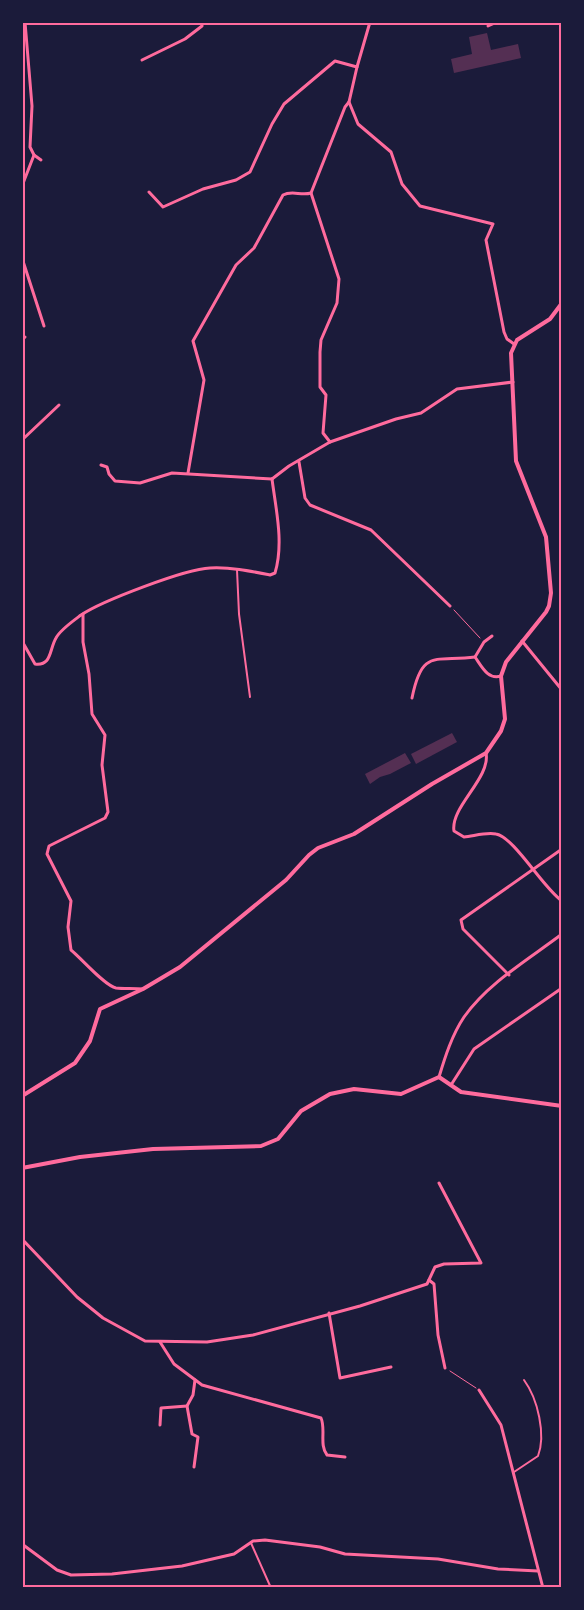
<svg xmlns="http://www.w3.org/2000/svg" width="584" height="1610" viewBox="0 0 584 1610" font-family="'Roboto Condensed',sans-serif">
<rect width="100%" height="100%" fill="#1b1b3a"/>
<g fill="#542f53">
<polygon points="487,33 491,50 518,44 521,58 454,73 451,59 472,54 469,37"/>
<polygon points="452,733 457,742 416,764 411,754"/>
<polygon points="405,753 411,763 390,774 380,777 370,784 365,774"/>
</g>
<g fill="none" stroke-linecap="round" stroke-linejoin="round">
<g stroke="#ff6b9d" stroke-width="1">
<polyline points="454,610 480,638"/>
<polyline points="450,1371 476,1388"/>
</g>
<g stroke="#ff6b9d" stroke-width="2">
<polyline points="237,570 239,614 250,697"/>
<path d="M 514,1472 L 538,1456 C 546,1435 538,1399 524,1380"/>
<polyline points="251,1543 271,1588"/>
</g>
<g stroke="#ff6b9d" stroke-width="3">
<polyline points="488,26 497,22"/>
<polyline points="142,60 185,39 202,26 202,22"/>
<polyline points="349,102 358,124 391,152 402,184 420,206 493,224 486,240 504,332 507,339 514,344"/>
<polyline points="34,155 41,160"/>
<polyline points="22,186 34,155 30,147 32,106 25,22"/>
<polyline points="149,192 163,207 203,189 236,180 250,172 272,124 284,104 335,61 357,67"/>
<polyline points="22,258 44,326"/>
<polyline points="22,340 25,337"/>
<polyline points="22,440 59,405"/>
<polyline points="330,442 323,433 326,395 320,387 320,352 321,340 337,303 339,279 311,193 345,107 349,102 357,67 370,22"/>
<polyline points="299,462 305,498 310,505 371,530 450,606"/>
<polyline points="101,465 107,467 109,474 115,481 140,483 172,473 272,479"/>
<path d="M 188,473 L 204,380 L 193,341 L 236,265 L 254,248 L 283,195 C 292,190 301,196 311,193"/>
<polyline points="272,479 289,466 330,442 396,419 421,413 457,389 513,382"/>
<path d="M 83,614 L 83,642 L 89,674 L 92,714 L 105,735 L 102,765 L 108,812 L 105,818 L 49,846 L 47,854 L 71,901 L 68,927 L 71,950 C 82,959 105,986 116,988 C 124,989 134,988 143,989"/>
<path d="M 492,636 L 484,642 L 475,657 C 482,667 488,680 501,676"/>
<path d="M 22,641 L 35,664 C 52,666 49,650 56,638 C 60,630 73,621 81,615 C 102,601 185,569 210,568 C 231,567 250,571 270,575 L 275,573 C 284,543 276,510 272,479"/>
<polyline points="522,641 562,690"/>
<path d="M 412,698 C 422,648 435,662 475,657"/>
<path d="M 486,753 C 491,778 450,807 454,831 L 464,837 C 474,836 486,832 496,834 C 514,837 543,888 562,901"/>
<polyline points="509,975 463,929 461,920 562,849"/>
<path d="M 439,1077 C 445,1057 452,1035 464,1017 C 488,983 529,959 562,934"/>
<polyline points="451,1085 474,1049 562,988"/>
<polyline points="22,1239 77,1297 103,1318 145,1341 207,1342 253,1335 360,1306 427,1284 435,1267 444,1264 481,1263 439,1183"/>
<polyline points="429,1280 434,1284 438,1335 445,1368"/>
<polyline points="329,1313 340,1378 391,1367"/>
<path d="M 160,1342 L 174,1364 L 202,1385 L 321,1418 C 326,1429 319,1445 327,1455 L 345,1457"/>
<polyline points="479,1390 501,1425 543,1588"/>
<polyline points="160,1425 161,1408 187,1406"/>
<polyline points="194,1467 198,1437 192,1434 187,1406 193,1395 195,1380"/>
<polyline points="22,1544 57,1570 71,1575 112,1574 182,1566 234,1554 253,1541 265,1540 320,1547 345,1554 438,1559 498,1569 538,1571"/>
</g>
<g stroke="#ff6b9d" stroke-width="4">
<polyline points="22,1096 75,1063 90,1041 100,1009 143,989 180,967 286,880 309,855 318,848 354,834 432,784 486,753 501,731 505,719 501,676 506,662 546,612 549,606 551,593 546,537 516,461 511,353 517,340 550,319 562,303"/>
<polyline points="22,1168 80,1157 153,1149 261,1146 278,1139 301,1111 330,1094 354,1089 401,1094 439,1077 461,1092 562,1106"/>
</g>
</g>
<rect width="584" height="1610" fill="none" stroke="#1b1b3a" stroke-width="48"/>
<rect x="24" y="24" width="536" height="1562" fill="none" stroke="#ff6b9d" stroke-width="2"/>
</svg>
